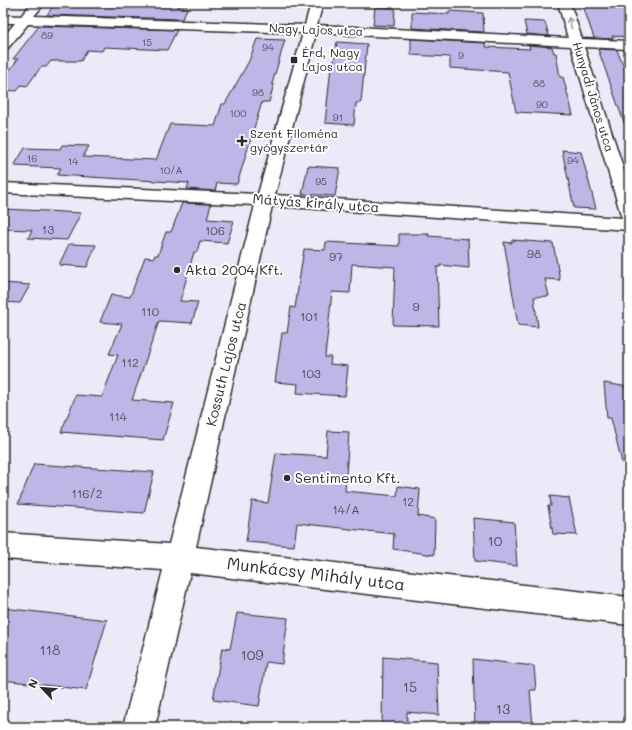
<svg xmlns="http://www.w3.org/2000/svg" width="632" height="730" viewBox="0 0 632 730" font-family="Mali,sans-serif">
<rect width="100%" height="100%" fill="#ece9f8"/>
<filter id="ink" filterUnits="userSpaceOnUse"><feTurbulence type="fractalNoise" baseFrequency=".025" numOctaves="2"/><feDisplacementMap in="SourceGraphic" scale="8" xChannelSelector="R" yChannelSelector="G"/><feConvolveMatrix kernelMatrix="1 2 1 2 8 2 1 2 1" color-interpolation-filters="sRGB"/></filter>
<g filter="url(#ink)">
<g fill="#beb6e7" stroke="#2b2b2b">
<polygon points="55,3 162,3 179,4 178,7 188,7 182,19 47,15"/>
<polygon points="582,3 629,3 629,37 612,36 613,39 594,38"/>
<polygon points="375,7 395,8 394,26 373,25"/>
<polygon points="449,11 483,13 484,32 412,28 412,12 449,14"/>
<polygon points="524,21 545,22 549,36 527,34"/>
<polygon points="39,26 177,30 167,50 104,47 102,51 87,50 81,61 51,61 46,67 41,67 27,86 21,85 17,91 3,90 3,79 18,59 13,59"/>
<polygon points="257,39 285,40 272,84 274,84 269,102 262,102 237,184 217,183 215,191 187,189 189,183 57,175 61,168 14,166 25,148 60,149 62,145 89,146 83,157 156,160 170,124 215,126 222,104 225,104 249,61"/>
<polygon points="411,39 485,43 486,47 530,49 529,45 552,47 554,53 556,53 560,77 563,77 573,115 516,112 508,72 450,68 450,57 411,55"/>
<polygon points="337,42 367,44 361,102 360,103 356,103 354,125 325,123 331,67 333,67"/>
<polygon points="598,49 617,50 629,80 629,131 627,131"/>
<polygon points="562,150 581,152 596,209 574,208"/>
<polygon points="308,166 340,168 335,196 302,194"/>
<polygon points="182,203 211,204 207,219 234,221 227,243 200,241 197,252 194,252 180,301 198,302 192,323 159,321 132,400 174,403 163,440 61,432 76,395 102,397 118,355 109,354 122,324 100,322 111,295 130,297 145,257 154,258 155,255 158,255 166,232 171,232"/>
<polygon points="3,209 46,211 81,213 67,240 28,238 32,230 3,229"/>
<polygon points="399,234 429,234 428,236 468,239 469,268 440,265 440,267 437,267 439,326 393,325 395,267 352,264 350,293 332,292 325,357 331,357 330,364 348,366 345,396 297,393 298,384 275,382 282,333 287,333 291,307 295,308 304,249 325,250 326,242 399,246"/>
<polygon points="512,240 553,243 560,280 545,279 549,296 534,297 538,327 518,325 504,242 512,243"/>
<polygon points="69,244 96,245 87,267 59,265"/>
<polygon points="3,283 30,285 20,303 3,302"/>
<polygon points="604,383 629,387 629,463 622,463 611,418 607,418"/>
<polygon points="328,431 349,432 345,491 397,496 398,486 420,489 418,516 435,519 434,555 393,549 394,534 297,523 294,546 246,542 252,501 268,503 276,453 326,456"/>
<polygon points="34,464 154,472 144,513 18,504"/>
<polygon points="550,496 569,498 577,535 553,534 548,506 551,506"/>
<polygon points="473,518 514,522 517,566 475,561"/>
<polygon points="3,608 107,620 86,690 3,680"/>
<polygon points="237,613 288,618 282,664 266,662 259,706 213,700 222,648 230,649"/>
<polygon points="383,657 437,662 439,715 407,712 407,727 382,727"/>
<polygon points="473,659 534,666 536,690 530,690 533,727 475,727"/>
</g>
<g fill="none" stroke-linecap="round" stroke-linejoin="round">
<defs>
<path id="minor" d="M 32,3 L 45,3 L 34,16 L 305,25 L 311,3 L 323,3 L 317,25 L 568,38 L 558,3 L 570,3 L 582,39 L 629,41 L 629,49 L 584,47 L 629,186 L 629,230 L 272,206 L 196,547 L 629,597 L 629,625 L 190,573 L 155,727 L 123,727 L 163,570 L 3,559 L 3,533 L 169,544 L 255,205 L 3,193 L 3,183 L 258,194 L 303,33 L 28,24 L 8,48 L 3,49 L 3,37 L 15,23 L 3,23 L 3,15 L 21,16 ZM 316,33 L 571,46 L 622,218 L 275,195 Z"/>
</defs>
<use href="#minor" stroke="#2b2b2b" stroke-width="3"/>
<use href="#minor" fill="#fff" fill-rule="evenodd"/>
</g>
<defs><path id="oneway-shaft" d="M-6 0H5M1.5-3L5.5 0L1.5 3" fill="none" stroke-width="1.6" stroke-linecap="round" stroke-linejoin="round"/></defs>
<use stroke="#a0a0a0" href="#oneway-shaft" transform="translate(570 23) rotate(-106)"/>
</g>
<g fill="#2b2b2b" stroke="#fff" stroke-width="1.5">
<rect x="290" y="56" width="8" height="8" rx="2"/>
<path d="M240 135h4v4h4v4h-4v4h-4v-4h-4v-4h4z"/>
<circle cx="177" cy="270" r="4"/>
<circle cx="287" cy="478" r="4"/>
</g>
<g text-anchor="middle" stroke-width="4" stroke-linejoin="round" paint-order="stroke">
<g font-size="10" fill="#504e5a">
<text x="47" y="39">89</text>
<text x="147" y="46">15</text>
<text x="268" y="51">94</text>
<text x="461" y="59">9</text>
<text x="539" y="87">88</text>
<text x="258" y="96">98</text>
<text x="542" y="108">90</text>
<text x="238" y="117">100</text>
<text x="338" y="121">91</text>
<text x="32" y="162">16</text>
<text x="573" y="164">94</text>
<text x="73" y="165">14</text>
<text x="171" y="174">10/A</text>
<text x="321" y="185">95</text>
</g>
<g font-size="12" fill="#2b2b2b" stroke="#fff">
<text transform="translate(316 30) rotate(2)" y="4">Nagy Lajos utca</text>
<text transform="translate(593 97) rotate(73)" y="4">Hunyadi János utca</text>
</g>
<g font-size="12" fill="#2b2b2b" stroke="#fff" text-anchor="start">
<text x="302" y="57">Érd, Nagy<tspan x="302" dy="14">Lajos utca</tspan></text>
<text x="250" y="138">Szent Filoména<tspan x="250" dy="14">gyógyszertár</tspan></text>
</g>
<g font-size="12" fill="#504e5a">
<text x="48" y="234">13</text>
<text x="215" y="235">106</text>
<text x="534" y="258">98</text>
<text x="336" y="261">97</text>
<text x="416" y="311">9</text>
<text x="150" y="316">110</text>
<text x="309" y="321">101</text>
<text x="130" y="367">112</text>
<text x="311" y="378">103</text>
<text x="118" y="421">114</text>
<text x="87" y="498">116/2</text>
<text x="408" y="506">12</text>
<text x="346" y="514">14/A</text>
</g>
<g font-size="14" fill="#2b2b2b" stroke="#fff">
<text transform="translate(316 203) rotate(4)" y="5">Mátyás király utca</text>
<text transform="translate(226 364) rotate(-76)" y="5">Kossuth Lajos utca</text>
</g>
<g font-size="14" fill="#2b2b2b" stroke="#fff" text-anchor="start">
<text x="185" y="275">Akta 2004 Kft.</text>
<text x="295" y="483">Sentimento Kft.</text>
</g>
<g font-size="14" fill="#504e5a">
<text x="495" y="546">10</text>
<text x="50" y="655">118</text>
<text x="252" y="660">109</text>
<text x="410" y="692">15</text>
<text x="503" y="714">13</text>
</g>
<g font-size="17" fill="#2b2b2b" stroke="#fff">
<text transform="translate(316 574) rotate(7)" y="6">Munkácsy Mihály utca</text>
</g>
</g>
<rect width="632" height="730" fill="none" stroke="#fff" stroke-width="16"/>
<rect x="8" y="8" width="616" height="714" fill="none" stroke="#2b2b2b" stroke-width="1.5" filter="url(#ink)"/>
<g transform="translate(42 688) rotate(296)" stroke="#ffffff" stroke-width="3" paint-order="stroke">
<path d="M0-3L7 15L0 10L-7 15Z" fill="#2b2b2b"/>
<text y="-6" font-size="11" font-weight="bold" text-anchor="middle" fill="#2b2b2b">N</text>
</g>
</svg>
